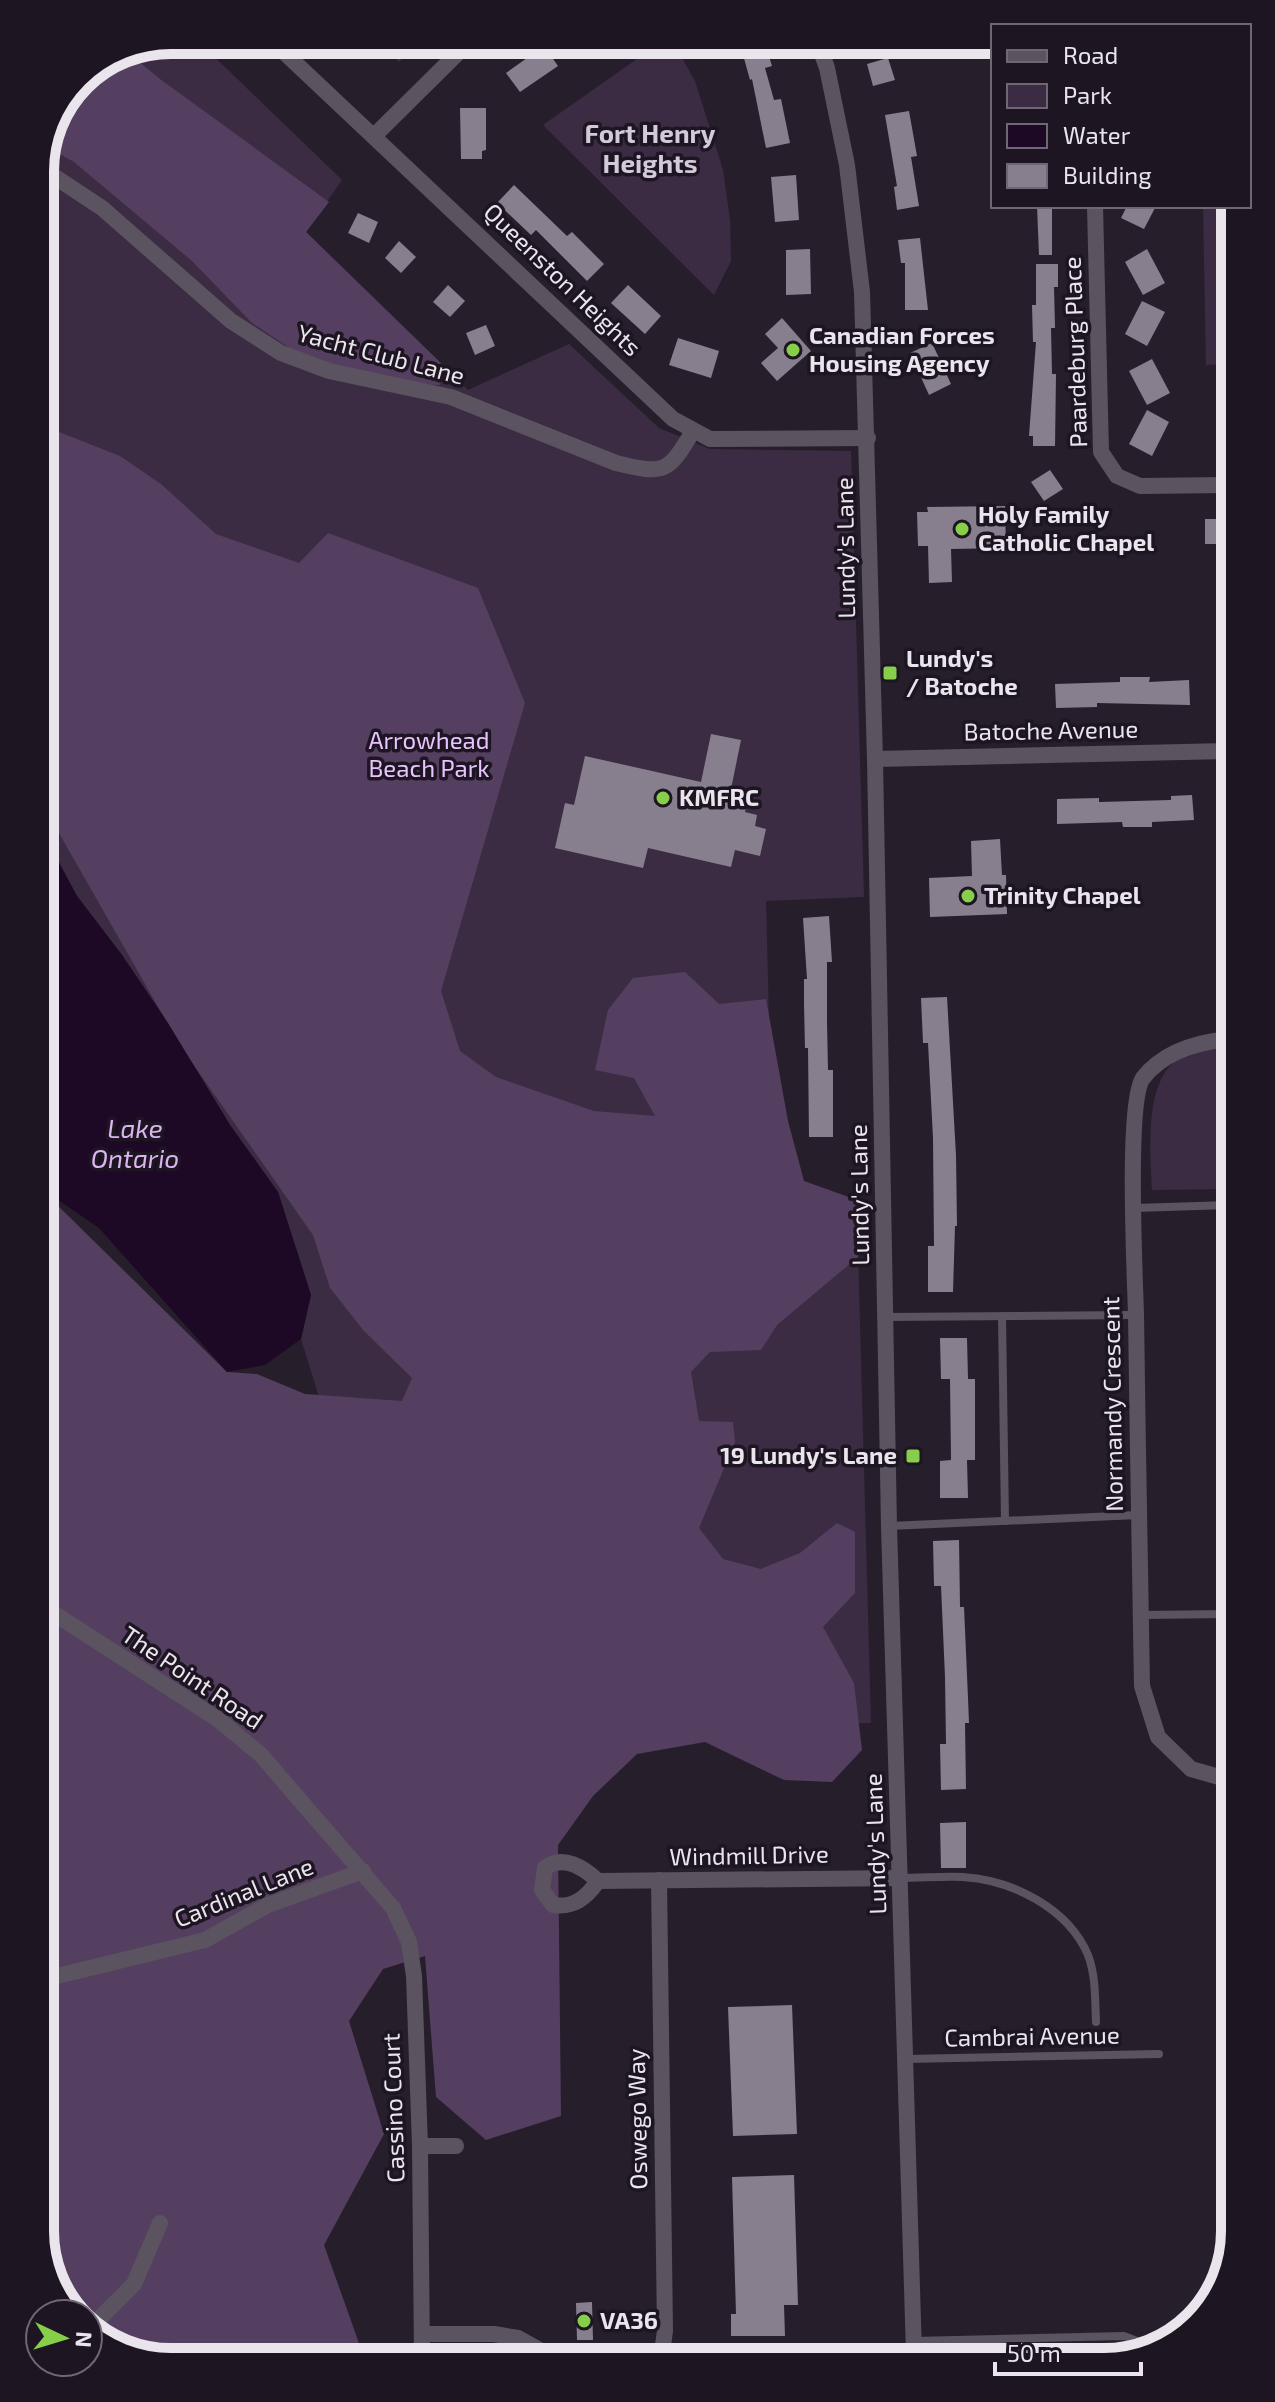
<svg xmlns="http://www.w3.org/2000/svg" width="1275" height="2402" viewBox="0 0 1275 2402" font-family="'Exo 2',sans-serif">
<rect width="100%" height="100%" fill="#261f2b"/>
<g fill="#3b2c43">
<polygon points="171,40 197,40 342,180 306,232 468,390 569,344 659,428 710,449 851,451 864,897 766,901 774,1219 857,1217 871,1723 517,1730 373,1571 301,1339 311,1295 278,1192 230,1125 168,1023 122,955 77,896 43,833 40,163 79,78"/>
<polygon points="387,40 423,40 399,62 383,44"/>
<polygon points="664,40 672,40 695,81 723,170 730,220 731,261 714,295 543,125"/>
<polygon points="1203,206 1225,206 1226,364 1206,365"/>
<path d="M 1229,1047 L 1230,1189 L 1152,1190 C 1151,1153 1143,1087 1176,1060 C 1190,1048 1212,1048 1229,1047 Z"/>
</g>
<g fill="#553f60">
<polygon points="132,56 160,79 329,202 306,232 444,366 440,385 389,384 318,367 252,323 192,261 74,162 47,147 79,78"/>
<polygon points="42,430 54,430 120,456 161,484 216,534 299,563 328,533 478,588 525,703 441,991 460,1051 496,1077 594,1111 655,1116 634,1078 595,1070 608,1010 633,978 685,972 719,1004 766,999 788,1121 804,1181 857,1200 858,1257 777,1325 761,1350 710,1352 691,1372 699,1421 733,1422 735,1442 699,1528 723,1559 761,1569 800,1553 837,1523 855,1532 855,1593 823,1627 854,1683 862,1750 832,1782 784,1780 705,1742 637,1754 593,1796 558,1845 561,2116 486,2140 436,2097 425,1956 383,1969 349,2021 384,2134 324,2245 365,2360 163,2362 98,2340 88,2328 88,2314 77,2314 50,2282 45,1193 227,1372 257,1374 305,1394 402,1401 412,1378 364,1331 330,1288 313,1235 181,1047 43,805"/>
</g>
<polygon fill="#1d0926" points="43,833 77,896 122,955 168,1023 230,1125 278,1192 311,1295 301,1339 265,1365 227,1372 99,1228 45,1191"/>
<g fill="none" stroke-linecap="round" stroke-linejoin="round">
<polyline stroke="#1d0926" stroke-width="6" points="42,593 56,590"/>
</g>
<g fill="#887f8e">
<polygon points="739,40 764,40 772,66 765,68 774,100 781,99 790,143 766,148 752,79 750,80"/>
<polygon points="544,46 558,66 520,92 506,73"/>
<polygon points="888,58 895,80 873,86 867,64"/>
<polygon points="460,108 486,108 486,150 482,151 482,159 461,159"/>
<polygon points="909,111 917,156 911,157 919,206 897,210 894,187 897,186 885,115"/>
<polygon points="796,175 799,220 775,222 771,177"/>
<polygon points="514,185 567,236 572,232 604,264 587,281 536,230 531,235 497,203"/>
<polygon points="1037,206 1052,206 1052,255 1039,255"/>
<polygon points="1127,206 1156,206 1144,229 1121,218"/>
<polygon points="358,213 378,222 369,243 348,233"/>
<polygon points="920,238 928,310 905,310 905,263 901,263 898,240"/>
<polygon points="399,241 416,257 401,273 385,258"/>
<polygon points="810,249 811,294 786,295 786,250"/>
<polygon points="1147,249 1165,283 1143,295 1125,262"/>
<polygon points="1036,264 1058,264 1058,287 1054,287 1055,328 1051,328 1052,374 1056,374 1055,446 1033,446 1033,436 1029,436 1036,342 1033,342 1032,305 1036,305"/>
<polygon points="448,285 465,301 450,317 433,302"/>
<polygon points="628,285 661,316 645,334 611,303"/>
<polygon points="1142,301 1165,312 1147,346 1125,334"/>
<polygon points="782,318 811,351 777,381 761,363 778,348 765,334"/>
<polygon points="486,325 495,346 475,355 466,333"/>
<polygon points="678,338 719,351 711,378 669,365"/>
<polygon points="932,343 951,384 929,395 910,353"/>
<polygon points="1152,359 1170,393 1147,405 1129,371"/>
<polygon points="1147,410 1169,422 1152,456 1129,444"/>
<polygon points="1050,470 1063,489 1044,501 1031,482"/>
<polygon points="1005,506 1006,548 951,549 952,582 929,583 928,546 918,546 917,512 928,512 927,507"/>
<rect x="1205" y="519" width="22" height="25"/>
<polygon points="1120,677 1150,677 1149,682 1189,680 1190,705 1097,703 1097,707 1056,708 1055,684 1120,682"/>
<polygon points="711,734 741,740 731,789 749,793 745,812 757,815 755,826 766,829 760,856 735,850 731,867 648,848 643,868 555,848 565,803 574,805 585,756 701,782"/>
<polygon points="1192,795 1194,820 1152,822 1152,827 1123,827 1122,822 1057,824 1057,799 1099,798 1099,802 1171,800 1171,796"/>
<polygon points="1000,839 1002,875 1006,875 1007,914 930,917 929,878 972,876 971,841"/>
<polygon points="829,916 832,962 827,962 827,1023 828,1070 833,1070 833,1137 809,1137 808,1048 805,1048 804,1004 804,979 807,979 803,918"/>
<polygon points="947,997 956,1155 957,1226 955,1226 953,1292 928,1292 928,1246 934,1246 933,1138 928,1043 923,1043 921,998"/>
<polygon points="940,1338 967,1338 968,1379 975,1379 975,1460 967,1460 968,1498 940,1498 940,1461 951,1460 950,1379 941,1379"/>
<polygon points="959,1540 960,1607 964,1607 968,1698 969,1723 965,1723 966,1789 941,1790 940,1744 946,1744 945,1677 941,1586 934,1586 933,1541"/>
<polygon points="966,1822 966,1868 941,1868 940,1823"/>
<polygon points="792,2005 797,2134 733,2136 728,2007"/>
<polygon points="794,2175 798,2305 784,2305 785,2336 731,2336 731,2314 736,2314 732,2177"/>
<polygon points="592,2302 593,2340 577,2340 576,2303"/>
</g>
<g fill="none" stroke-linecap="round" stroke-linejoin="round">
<g stroke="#5b5360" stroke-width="8">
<polyline points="1134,1208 1230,1205"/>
<polyline points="1002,1316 1005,1521"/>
<polyline points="886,1317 1135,1315"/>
<polyline points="889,1526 1138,1515"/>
<polyline points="1141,1615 1232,1614"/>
<path d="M 901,1878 C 922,1878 943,1876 963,1877 C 1012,1880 1068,1908 1088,1955 C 1096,1976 1095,2000 1096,2022"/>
<polyline points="906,2059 1159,2054"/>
<polyline points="914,2341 1124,2336 1158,2349"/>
</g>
<g stroke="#5b5360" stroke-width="16">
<polyline points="271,40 673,419 710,439 868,438"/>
<polyline points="817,40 827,68 847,165 862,292 875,759 889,1526 914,2354"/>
<polyline points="374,136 471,40"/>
<path d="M 40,167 L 102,208 L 231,321 L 281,353 L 329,371 L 451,397 L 616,463 C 665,475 668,473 693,431"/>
<polyline points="1095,206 1101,452 1117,476 1140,486 1227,485"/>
<polyline points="875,759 1228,751"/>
<path d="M 1229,1039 C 1198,1042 1164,1051 1143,1078 C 1126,1102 1135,1276 1136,1314 C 1138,1438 1139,1562 1142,1686 L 1158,1737 L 1191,1769 L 1233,1781"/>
<polyline points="47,1609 219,1720 261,1755 393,1908 409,1942 414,1976 420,2146 422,2359"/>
<path d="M 598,1881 C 586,1898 574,1908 553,1905 L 542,1890 L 545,1868 C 563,1854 584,1868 598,1881 L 901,1878"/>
<polyline points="49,1978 205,1940 268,1905 363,1871"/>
<polyline points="420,2146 456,2146"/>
<polyline points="89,2329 134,2284 160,2223"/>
<polyline points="422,2334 494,2334 518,2338 554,2358"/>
<polyline points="657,2357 663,2345 665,2331 659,1880"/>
</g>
</g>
<g fill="#87cf4b" stroke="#1d1521" stroke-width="3">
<circle cx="793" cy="350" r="8"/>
<circle cx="962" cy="529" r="8"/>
<rect x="882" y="665" width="16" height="16" rx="4"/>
<circle cx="663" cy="798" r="8"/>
<circle cx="968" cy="896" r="8"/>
<rect x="905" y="1448" width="16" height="16" rx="4"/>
<circle cx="584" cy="2321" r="8"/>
</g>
<g text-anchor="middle" stroke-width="7" stroke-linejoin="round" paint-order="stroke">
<g font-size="24" fill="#eae5ed" stroke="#1d1521">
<text transform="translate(562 280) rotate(44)" y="8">Queenston Heights</text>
<text transform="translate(1076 352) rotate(-92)" y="8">Paardeburg Place</text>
<text transform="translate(381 355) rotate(15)" y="8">Yacht Club Lane</text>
<text transform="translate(846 548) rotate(-91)" y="8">Lundy's Lane</text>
<text transform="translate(1051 731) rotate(-1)" y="8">Batoche Avenue</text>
<text transform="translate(860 1195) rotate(-91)" y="8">Lundy's Lane</text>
<text transform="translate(1113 1404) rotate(-91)" y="8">Normandy Crescent</text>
<text transform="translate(192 1678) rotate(34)" y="8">The Point Road</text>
<text transform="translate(876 1844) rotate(-92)" y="8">Lundy's Lane</text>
<text transform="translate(749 1856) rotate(-1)" y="8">Windmill Drive</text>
<text transform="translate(244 1893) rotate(-22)" y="8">Cardinal Lane</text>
<text transform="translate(1032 2037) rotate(-1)" y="8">Cambrai Avenue</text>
<text transform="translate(394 2108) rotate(-92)" y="8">Cassino Court</text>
<text transform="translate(638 2119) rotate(-91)" y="8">Oswego Way</text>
</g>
<g font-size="24" font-weight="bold" fill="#eae5ed" stroke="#1d1521" text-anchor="start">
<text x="809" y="344">Canadian Forces<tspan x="809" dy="28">Housing Agency</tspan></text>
<text x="978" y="523">Holy Family<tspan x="978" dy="28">Catholic Chapel</tspan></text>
<text x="906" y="667">Lundy's<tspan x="906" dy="28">/ Batoche</tspan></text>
<text x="679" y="806">KMFRC</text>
<text x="984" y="904">Trinity Chapel</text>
<text x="897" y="1464" text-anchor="end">19 Lundy's Lane</text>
<text x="600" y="2329">VA36</text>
</g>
<g font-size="24" fill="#e9c3ff" stroke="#1d1521">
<text x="429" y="749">Arrowhead<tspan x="429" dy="28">Beach Park</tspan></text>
</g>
<g font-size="26" font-weight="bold" fill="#d3c9d9" stroke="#1d1521">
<text x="650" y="143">Fort Henry<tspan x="650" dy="30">Heights</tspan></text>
</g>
<g font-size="26" font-style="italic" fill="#dab4ef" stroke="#1d1521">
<text x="135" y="1138">Lake<tspan x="135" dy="30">Ontario</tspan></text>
</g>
</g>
<path d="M0 0H1275V2402H0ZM171 54H1104A117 117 0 0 1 1221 171V2231A117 117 0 0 1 1104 2348H171A117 117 0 0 1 54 2231V171A117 117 0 0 1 171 54Z" fill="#1d1521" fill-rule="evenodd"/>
<path fill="none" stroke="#eae5ed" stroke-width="10" d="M171 54H1104A117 117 0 0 1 1221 171V2231A117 117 0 0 1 1104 2348H171A117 117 0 0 1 54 2231V171A117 117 0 0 1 171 54Z"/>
<rect x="991" y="24" width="260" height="184" fill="#1d1521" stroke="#6f6873" stroke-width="2"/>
<rect x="1007" y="50" width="40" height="12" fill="#5b5360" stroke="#6f6873" stroke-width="2"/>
<text x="1063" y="64" font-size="24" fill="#eae5ed">Road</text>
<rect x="1007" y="84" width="40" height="24" fill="#3b2c43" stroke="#6f6873" stroke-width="2"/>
<text x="1063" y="104" font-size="24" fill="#eae5ed">Park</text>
<rect x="1007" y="124" width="40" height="24" fill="#1d0926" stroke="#6f6873" stroke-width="2"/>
<text x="1063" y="144" font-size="24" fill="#eae5ed">Water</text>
<rect x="1007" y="164" width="40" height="24" fill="#887f8e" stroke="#6f6873" stroke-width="2"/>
<text x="1063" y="184" font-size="24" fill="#eae5ed">Building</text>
<g transform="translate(64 2338) rotate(94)"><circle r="38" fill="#1d1521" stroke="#6f6873" stroke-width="2"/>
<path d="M0-6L14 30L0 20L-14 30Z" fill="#87cf4b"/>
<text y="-12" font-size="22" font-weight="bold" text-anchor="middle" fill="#eae5ed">N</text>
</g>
<path d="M995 2362v12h146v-12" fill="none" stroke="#eae5ed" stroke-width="4"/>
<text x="1007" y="2362" font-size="24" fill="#eae5ed" stroke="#1d1521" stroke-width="6" paint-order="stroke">50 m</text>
</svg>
